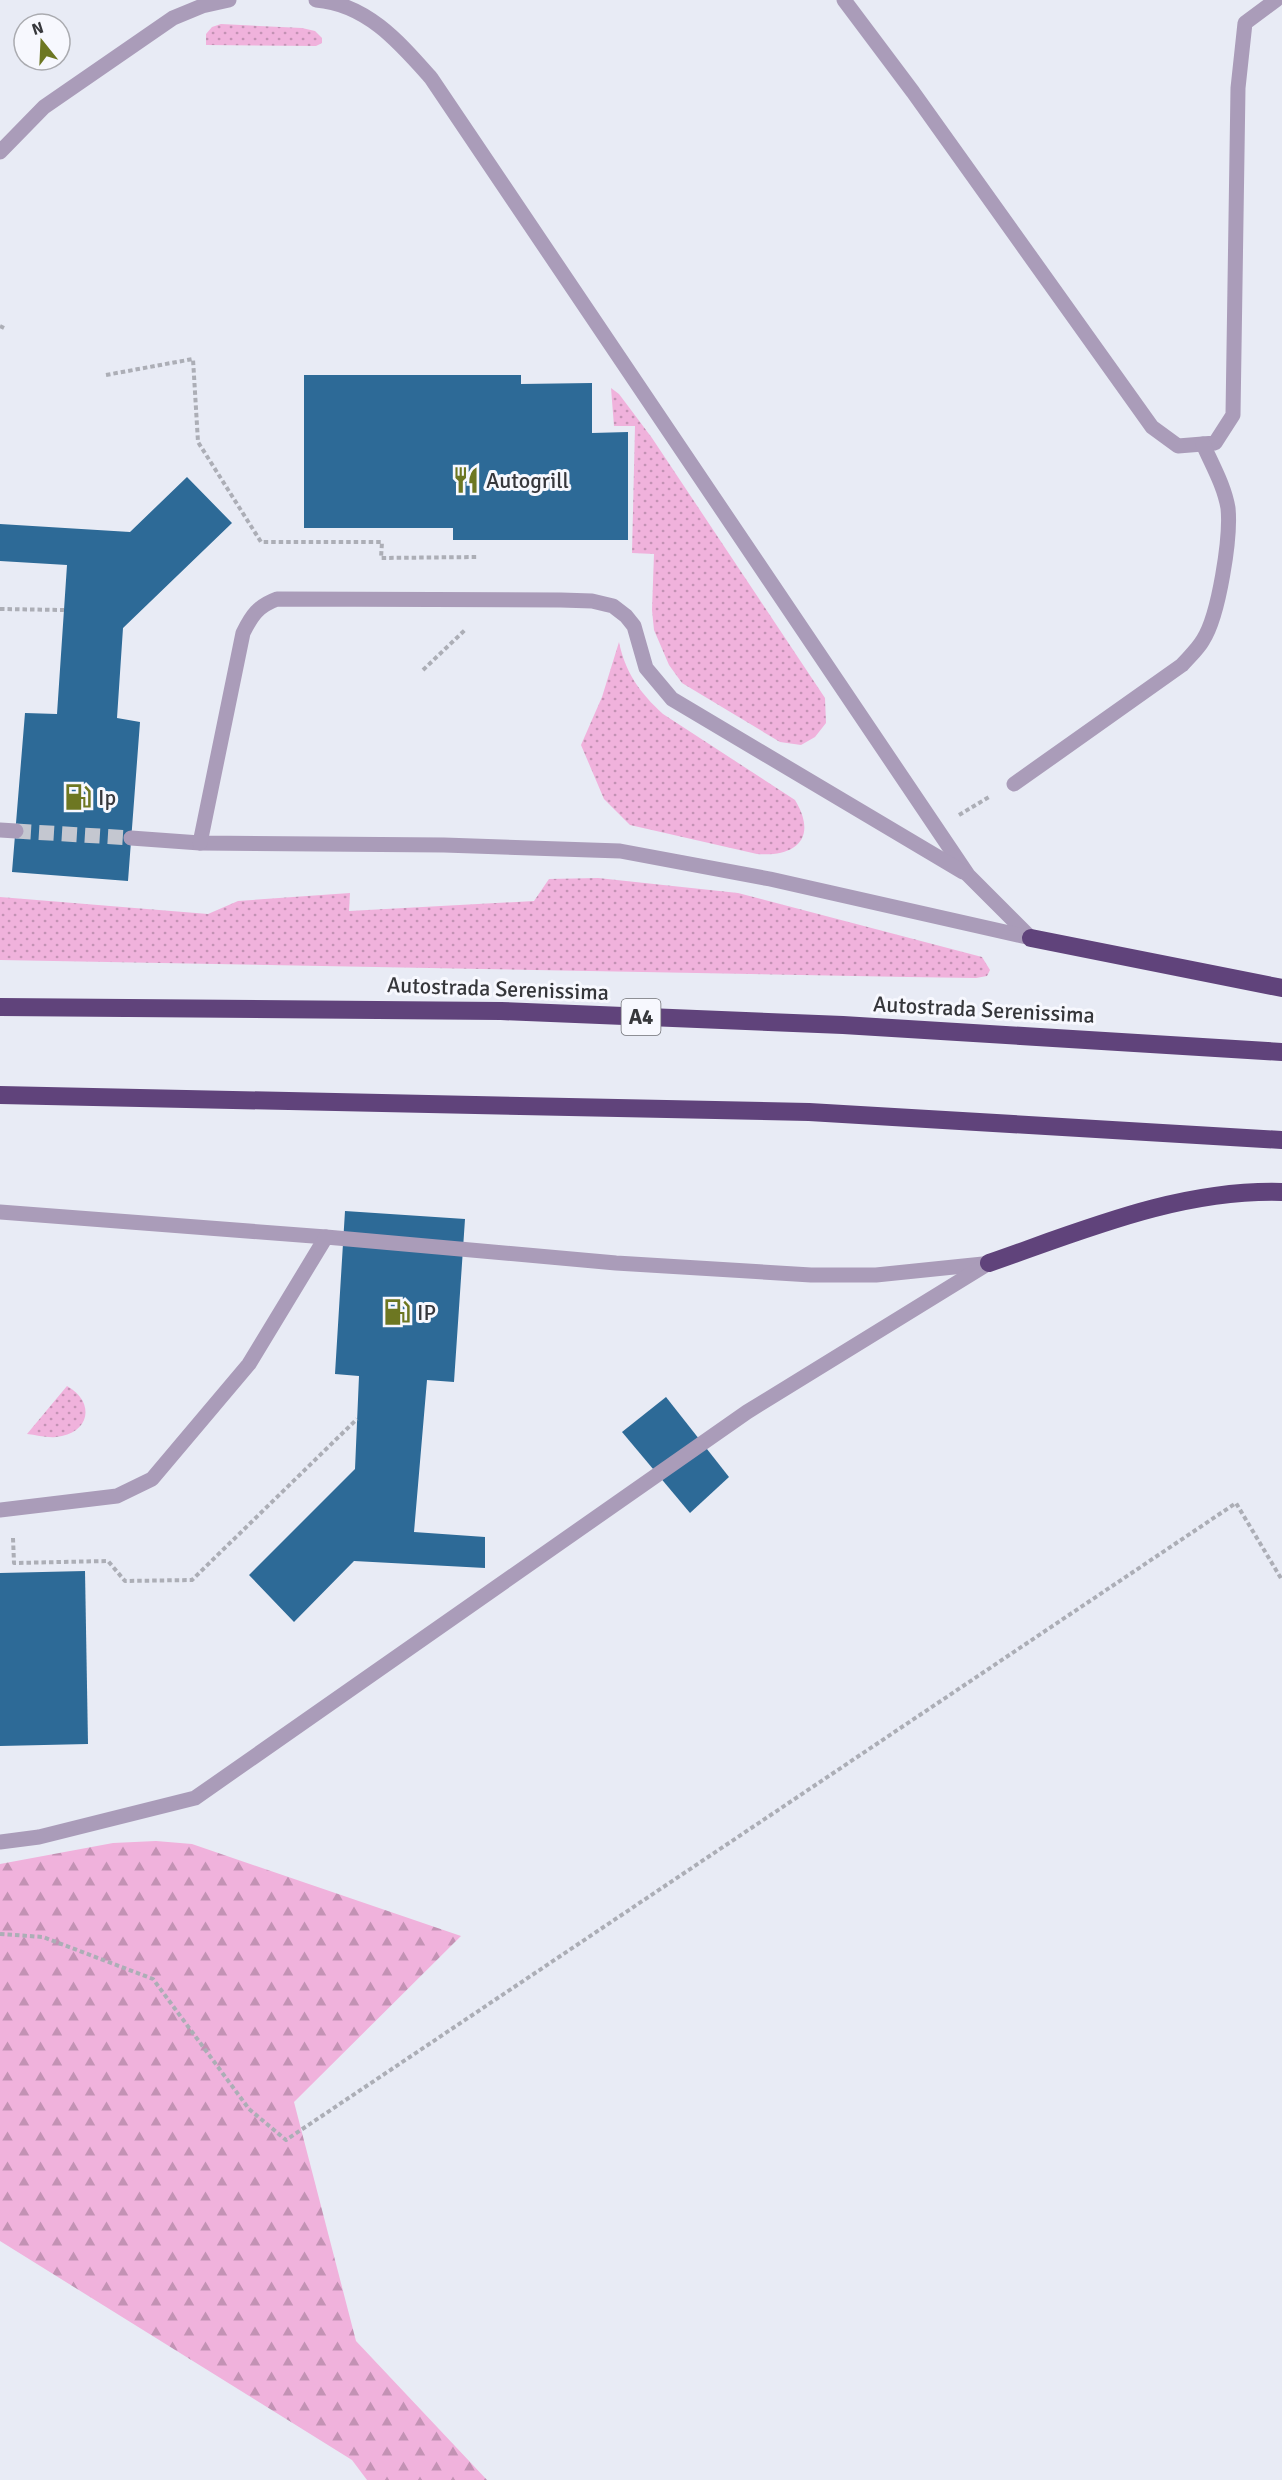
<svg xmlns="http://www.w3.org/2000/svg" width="1282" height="2480" viewBox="0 0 1282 2480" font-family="Signika,sans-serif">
<defs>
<pattern id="grass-dots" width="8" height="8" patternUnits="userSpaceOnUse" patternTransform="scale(1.5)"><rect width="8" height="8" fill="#f0b2dc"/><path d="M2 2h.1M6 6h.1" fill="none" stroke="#c392b4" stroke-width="1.8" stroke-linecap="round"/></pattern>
<pattern id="forest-firs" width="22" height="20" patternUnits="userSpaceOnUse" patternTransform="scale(1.5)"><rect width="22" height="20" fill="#f0b2dc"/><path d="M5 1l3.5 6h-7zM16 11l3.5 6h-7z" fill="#c392b4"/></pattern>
</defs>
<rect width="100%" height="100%" fill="#e8ebf5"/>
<g fill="url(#grass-dots)">
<polygon points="221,24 302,28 315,31 322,38 322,43 316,46 206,45 206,34 212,27"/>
<polygon points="611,388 619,394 652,438 825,698 826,723 815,737 801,745 780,742 682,683 669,665 654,630 652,610 654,554 632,553 635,426 614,426"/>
<path d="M 619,642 C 625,672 640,693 663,714 L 795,800 C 818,838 796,857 757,854 L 630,825 L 604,799 L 581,745 L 602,697 Z"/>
<polygon points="598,878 738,893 982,957 990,970 987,976 976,978 907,977 0,960 0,897 208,914 238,901 350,893 349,911 534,901 549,879"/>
<path d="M 67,1386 C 96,1402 90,1434 56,1437 C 47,1438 36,1435 27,1434 Z"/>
</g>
<polygon fill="url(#forest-firs)" points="156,1841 192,1844 461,1936 294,2102 356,2341 487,2480 367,2480 352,2460 0,2241 0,1864 113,1843"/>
<g fill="#2d6a97">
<polygon points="304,375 521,375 521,384 592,383 592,433 628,432 628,540 453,540 453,528 304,528"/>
<polygon points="187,477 232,523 123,628 117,718 140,722 128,881 12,872 25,713 57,714 67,565 0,561 0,524 130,532"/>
<polygon points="345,1211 465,1219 454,1382 427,1380 414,1532 485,1537 485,1568 354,1561 294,1622 249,1575 355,1469 359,1376 335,1374"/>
<polygon points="666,1397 729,1477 690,1513 622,1432"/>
<polygon points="85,1571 88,1744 0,1746 0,1573"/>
</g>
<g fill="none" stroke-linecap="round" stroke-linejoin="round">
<polyline stroke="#c4c7d0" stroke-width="15" stroke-dasharray="15 8" stroke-linecap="butt" points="16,831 131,838"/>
<g stroke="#acaeb6" stroke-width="4" stroke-dasharray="4.5 3" stroke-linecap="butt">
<polyline points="0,326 4,328"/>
<polyline points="106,375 193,359 198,442 261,542 382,542 381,558 478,557"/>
<polyline points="0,609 64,610"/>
<polyline points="423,670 466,629"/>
<polyline points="959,815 989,797"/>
<polyline points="13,1538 14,1563 108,1561 125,1581 192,1580 357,1419"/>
<polyline points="0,1934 43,1937 153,1979 249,2109 286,2140 1236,1503 1282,1580"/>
</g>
<g stroke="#aa9cb9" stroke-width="15">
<path d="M 316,0 C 367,4 400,43 431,78 L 968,875 L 1031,938"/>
<polyline points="844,0 913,92 1152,427 1178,446 1215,443 1233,415 1238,88 1245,23 1276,0"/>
<polyline points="0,152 44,107 173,18 202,6 229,0"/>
<path d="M 1014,784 L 1182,665 C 1189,657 1198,649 1203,640 C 1219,615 1231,537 1228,508 C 1224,485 1212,465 1203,444"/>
<polyline points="0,830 16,831"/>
<polyline points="131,838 200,843 444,845 620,851 770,879 1031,938"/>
<path d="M 200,843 L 243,633 C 252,615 258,606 277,599 L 561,600 L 592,601 L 613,606 L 626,616 L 634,626 L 646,668 L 672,699 L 963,872"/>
<polyline points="0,1212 326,1237"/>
<polyline points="0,1510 117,1496 152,1479 249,1364 326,1237 616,1263 811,1275 876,1275 983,1264"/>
<polyline points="0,1842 39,1837 195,1798 747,1412 989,1263"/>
</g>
<g stroke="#60437b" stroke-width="18">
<polyline points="1031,938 1282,988"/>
<polyline points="0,1007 501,1011 843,1025 1282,1052"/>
<polyline points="0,1095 809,1112 1282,1140"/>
<path d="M 989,1263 C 1084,1230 1180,1189 1282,1192"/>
</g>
</g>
<defs>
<symbol id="restaurant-bare" viewBox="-9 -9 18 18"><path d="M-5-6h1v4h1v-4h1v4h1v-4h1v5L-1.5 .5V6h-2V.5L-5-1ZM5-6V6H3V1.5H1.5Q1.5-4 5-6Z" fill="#6d7722" stroke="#f7f8fe" stroke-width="2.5" paint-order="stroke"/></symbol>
<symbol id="fuel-bare" viewBox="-9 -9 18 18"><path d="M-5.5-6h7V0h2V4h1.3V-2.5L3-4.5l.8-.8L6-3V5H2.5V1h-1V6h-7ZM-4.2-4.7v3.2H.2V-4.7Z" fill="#6d7722" stroke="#f7f8fe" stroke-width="2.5" paint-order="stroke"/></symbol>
</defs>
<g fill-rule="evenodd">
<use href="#restaurant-bare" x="447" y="461" width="38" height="38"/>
<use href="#fuel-bare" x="59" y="778" width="38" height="38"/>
<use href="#fuel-bare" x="378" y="1293" width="38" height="38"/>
</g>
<g text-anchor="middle" stroke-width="6" stroke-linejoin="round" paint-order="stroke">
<rect fill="#f7f8fe" stroke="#707176" stroke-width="1.5" x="621.5" y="999" width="39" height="36" rx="4.5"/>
<g font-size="21" font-weight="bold" fill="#36373b">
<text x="641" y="1024">A4</text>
</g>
<g font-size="22" fill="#36373b" stroke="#f7f8fe" text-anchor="start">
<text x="486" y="488">Autogrill</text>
<text x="98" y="805">Ip</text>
<text x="417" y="1320">IP</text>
</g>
<g font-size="22" fill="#36373b" stroke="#f7f8fe">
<text transform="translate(498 988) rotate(2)" y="8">Autostrada Serenissima</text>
<text transform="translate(984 1009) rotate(3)" y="8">Autostrada Serenissima</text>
</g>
</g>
<g transform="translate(42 42) rotate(342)"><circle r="28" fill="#f7f8fe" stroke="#aaabb0" stroke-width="1.5"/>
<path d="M0-4.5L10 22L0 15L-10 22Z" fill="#6d7722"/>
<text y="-9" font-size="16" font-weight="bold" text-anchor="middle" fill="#36373b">N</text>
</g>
</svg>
